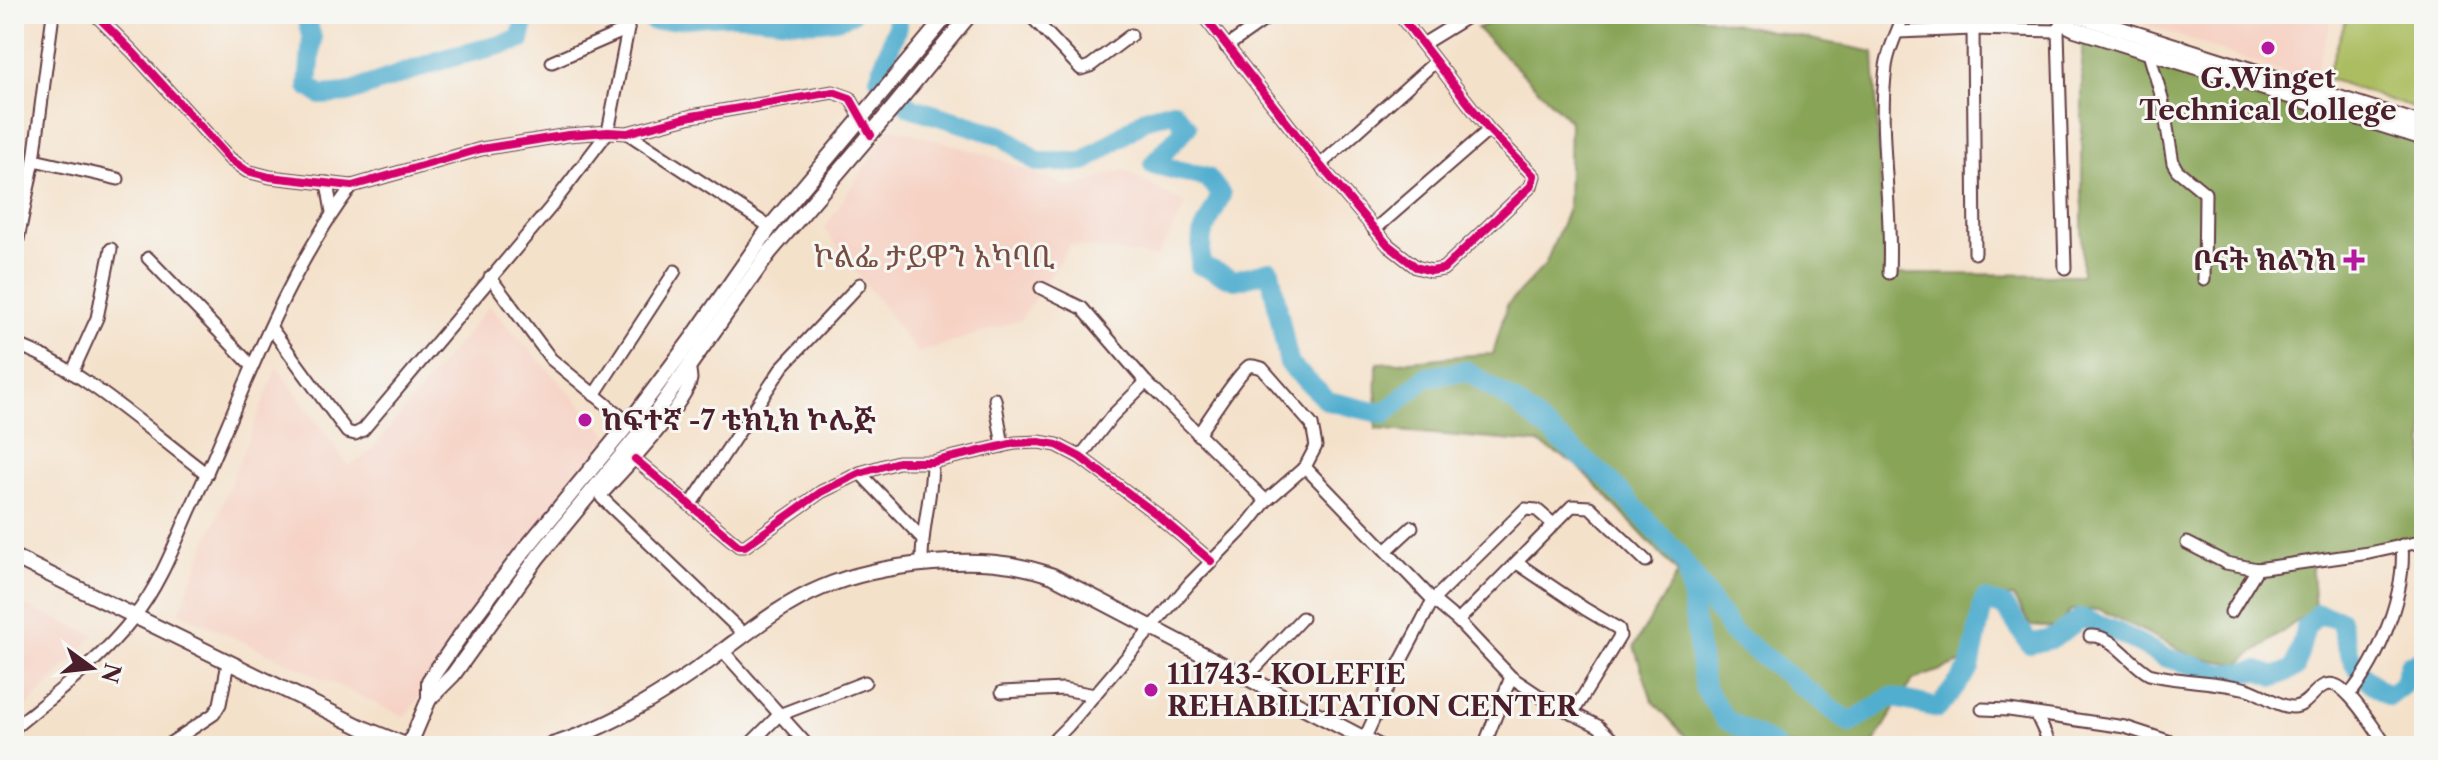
<svg xmlns="http://www.w3.org/2000/svg" width="2438" height="760" viewBox="0 0 2438 760" font-family="'Libre Caslon Text','Noto Serif Ethiopic',serif">
<rect width="100%" height="100%" fill="#f6f6f2"/>
<filter id="ink" filterUnits="userSpaceOnUse"><feTurbulence type="fractalNoise" baseFrequency=".0125" numOctaves="2"/><feDisplacementMap in="SourceGraphic" scale="16" xChannelSelector="R" yChannelSelector="G"/><feConvolveMatrix kernelMatrix="1 2 1 2 8 2 1 2 1" color-interpolation-filters="sRGB"/></filter>
<filter id="wash" filterUnits="userSpaceOnUse"><feTurbulence type="fractalNoise" baseFrequency=".006" numOctaves="4" result="noise"/><feDisplacementMap in="SourceGraphic" scale="32" xChannelSelector="R" yChannelSelector="G"/><feGaussianBlur stdDeviation="1.8" result="paint"/><feColorMatrix in="noise" values="0 0 0 0 0 0 0 0 0 0 0 0 0 0 0 0 0 1.4 0 .05"/><feComposite in="paint" operator="in"/></filter>
<g filter="url(#wash)">
<rect width="100%" height="100%" fill="#f4e1ca"/>
<g fill="#f6d2c4">
<polygon points="2115,14 2334,14 2312,82"/>
<polygon points="890,127 988,155 1070,188 1124,170 1186,205 1157,257 1070,245 1021,320 918,353 824,229"/>
<polygon points="489,306 608,434 405,717 179,612 277,367 349,466 369,453"/>
<polygon points="14,601 95,635 14,721"/>
</g>
<polygon fill="#abbd60" stroke="#7a6e46" stroke-width="2" points="2348,14 2424,14 2424,112 2326,78"/>
<path fill="#88a456" stroke="#696240" stroke-width="2" d="M 1512,14 L 1688,14 L 1874,52 L 1885,274 L 2082,275 L 2082,35 L 2424,136 L 2424,538 L 2353,550 L 2311,561 L 2315,608 L 2238,664 L 2195,657 L 2101,610 L 2071,610 L 2057,628 L 2031,626 L 2013,597 L 1978,600 L 1963,662 L 1913,680 L 1872,746 L 1694,746 L 1652,700 L 1634,646 L 1678,573 L 1576,464 L 1538,443 L 1376,429 L 1377,363 C 1417,362 1454,355 1493,354 L 1507,305 L 1545,265 L 1568,209 L 1570,121 L 1477,28 Z"/>
<g fill="none" stroke-linecap="round" stroke-linejoin="round">
<g stroke="#51aecf" stroke-width="20">
<polyline points="305,14 312,38 308,86 321,95 347,93 444,59 520,40 526,14"/>
<path d="M 648,14 L 653,21 C 680,19 707,15 734,15 C 771,15 815,30 851,14"/>
<path d="M 895,14 L 898,24 L 879,78 L 910,107 L 1003,136 L 1037,162 L 1084,162 L 1147,118 L 1173,111 L 1187,127 L 1153,164 L 1208,178 L 1221,195 L 1202,235 L 1200,265 L 1235,280 L 1270,271 L 1289,364 L 1328,401 L 1384,414 L 1426,377 L 1467,371 L 1517,404 L 1608,479 L 1677,553 L 1733,633 L 1850,723 L 1891,697 L 1938,708 L 1970,668 L 1984,600 L 2005,607 L 2030,644 L 2054,638 L 2081,618 L 2115,631 L 2164,657 L 2223,674 L 2258,671 L 2275,677 L 2295,668 L 2306,627 L 2318,614 L 2340,620 C 2350,660 2353,672 2389,696 L 2403,685 L 2409,665 L 2424,661"/>
<polyline points="1688,572 1704,687 1725,719 1775,746"/>
</g>
</g>
</g>
<g filter="url(#ink)">
<g fill="none" stroke-linecap="round" stroke-linejoin="round">
<defs>
<g id="minor">
<polyline points="95,14 133,52 230,159 247,171 270,177 352,186 481,149 568,135 608,132 627,133 692,116 833,92 850,98 871,135"/>
<polyline points="1029,14 1081,69 1090,66 1131,35"/>
<polyline points="1202,14 1320,165 1388,245 1416,267 1431,271 1443,269 1531,186 1534,176 1489,130 1399,14"/>
<polyline points="2062,20 2058,31 2065,268"/>
<polyline points="1973,29 1975,253"/>
<polyline points="1898,32 1973,29 2058,31"/>
<polyline points="1423,44 1472,14"/>
<polyline points="1226,47 1273,14"/>
<polyline points="2148,50 2162,98 2173,163 2177,170 2205,193 2204,280"/>
<polyline points="552,62 628,29"/>
<polyline points="627,133 770,227"/>
<polyline points="34,160 118,179"/>
<polyline points="1320,165 1435,62"/>
<polyline points="327,183 332,212"/>
<polyline points="1374,230 1489,130"/>
<polyline points="148,258 252,366"/>
<polyline points="14,259 34,160 53,14"/>
<path d="M 1889,273 C 1893,204 1877,135 1886,67 C 1888,49 1898,31 1904,14"/>
<polyline points="490,277 551,359 629,423"/>
<polyline points="1041,288 1082,308 1146,382 1266,501"/>
<polyline points="271,328 347,432 355,434 363,430 550,208 608,132 628,29 623,14"/>
<path d="M 14,344 C 77,364 153,434 207,474"/>
<path d="M 689,367 C 690,368 691,378 691,379 C 688,401 621,474 603,493 L 602,498 L 744,634"/>
<polyline points="72,373 97,318 111,249"/>
<polyline points="594,395 675,271"/>
<polyline points="995,399 1003,446"/>
<polyline points="1080,457 1112,416 1146,382"/>
<polyline points="635,459 739,546 745,546 821,492 860,473 898,462 932,462 1015,443 1039,442 1057,445 1080,457 1155,513 1211,561"/>
<polyline points="1305,467 1433,600 1458,621 1511,677 1547,701 1598,726 1619,746"/>
<polyline points="860,473 921,537"/>
<polyline points="691,504 783,366 860,284"/>
<polyline points="2187,543 2226,563 2257,569 2369,553 2424,541"/>
<polyline points="1387,550 1412,527"/>
<polyline points="1517,563 1585,609 1619,629 1620,636 1572,714"/>
<path d="M 922,564 C 921,529 932,498 932,462"/>
<polyline points="2231,612 2257,569"/>
<polyline points="1458,621 1572,506 1590,507 1646,561"/>
<path d="M 2090,636 C 2113,634 2129,663 2149,674 C 2181,682 2215,681 2247,689 C 2262,693 2278,707 2293,707 C 2310,707 2317,679 2335,685 C 2351,690 2376,732 2387,746"/>
<polyline points="723,651 808,746"/>
<polyline points="1245,679 1302,618"/>
<polyline points="1002,692 1063,689 1095,695"/>
<path d="M 2349,695 C 2380,659 2406,592 2402,545"/>
<polyline points="1982,709 2009,710 2125,727 2183,746"/>
<polyline points="2037,716 2051,746"/>
<path d="M 14,728 C 55,694 101,660 134,617 C 159,586 174,546 190,510 C 241,401 279,282 352,186"/>
<polyline points="1364,740 1395,672 1433,600 1525,509 1537,510 1552,523"/>
<polyline points="957,743 959,746"/>
<polyline points="166,746 214,714 220,704 228,663"/>
<polyline points="748,746 779,715 865,682"/>
<path d="M 1048,746 L 1068,726 L 1190,583 L 1247,525 L 1266,501 L 1305,467 L 1316,446 L 1312,425 L 1262,368 C 1258,367 1253,365 1249,366 C 1239,372 1206,423 1198,435"/>
<polyline points="1484,746 1511,677"/>
</g>
<g id="secondary">
<polyline points="2058,14 2067,25 2075,29 2424,138"/>
<polyline points="2074,14 2424,125"/>
<polyline points="14,557 363,728 408,746"/>
<polyline points="429,699 453,675 538,557 650,421 769,253 893,108 970,14"/>
<polyline points="409,746 429,699 429,681 470,622 522,553 629,423 691,340 770,227 948,14"/>
<path d="M 549,746 C 613,727 671,689 724,650 C 755,627 785,603 821,588 C 856,573 896,566 933,563 C 974,560 1013,561 1053,576 L 1378,746"/>
</g>
</defs>
<use href="#minor" stroke="#643c43" stroke-width="15"/>
<use href="#secondary" stroke="#643c43" stroke-width="18"/>
<use href="#minor" stroke="#fff" stroke-width="11"/>
<use href="#secondary" stroke="#fff" stroke-width="14"/>
<defs>
<g id="cycleway">
<polyline points="95,14 133,52 230,159 247,171 270,177 352,186 481,149 568,135 608,132 627,133 692,116 833,92 850,98 871,135"/>
<polyline points="1202,14 1320,165 1388,245 1416,267 1431,271 1443,269 1531,186 1534,176 1489,130 1399,14"/>
<polyline points="635,459 739,546 745,546 821,492 860,473 898,462 932,462 1015,443 1039,442 1057,445 1080,457 1155,513 1211,561"/>
</g>
</defs>
<use href="#cycleway" stroke="#f6f6f2" stroke-width="13"/>
<use href="#cycleway" stroke="#d6006c" stroke-width="8"/>
</g>
</g>
<g fill="#b5179e" stroke="#f6f6f2" stroke-width="3">
<circle cx="2268" cy="48" r="8"/>
<path d="M2350 248h8v8h8v8h-8v8h-8v-8h-8v-8h8z"/>
<circle cx="585" cy="420" r="8"/>
<circle cx="1151" cy="690" r="8"/>
</g>
<g text-anchor="middle" stroke-width="6" stroke-linejoin="round" paint-order="stroke">
<g font-size="28" font-weight="bold" fill="#4a1f2b" stroke="#f6f6f2" text-anchor="start">
<text x="2268" y="88" text-anchor="middle">G.Winget<tspan x="2268" dy="32">Technical College</tspan></text>
<text x="2336" y="270" text-anchor="end">ቦናት ክልንክ</text>
<text x="601" y="430">ከፍተኛ -7 ቴክኒክ ኮሌጅ</text>
<text x="1167" y="684">111743- KOLEFIE<tspan x="1167" dy="32">REHABILITATION CENTER</tspan></text>
</g>
<g font-size="30" fill="#774d41" stroke="#f6f6f2">
<text x="934" y="267">ኮልፌ ታይዋን አካባቢ</text>
</g>
</g>
<rect width="2438" height="760" fill="none" stroke="#f6f6f2" stroke-width="48"/>
<g transform="translate(92 668) rotate(105)" stroke="#f6f6f2" stroke-width="6" paint-order="stroke">
<path d="M0-6L14 30L0 20L-14 30Z" fill="#4a1f2b"/>
<text y="-12" font-size="22" font-weight="bold" text-anchor="middle" fill="#4a1f2b">N</text>
</g>
</svg>
